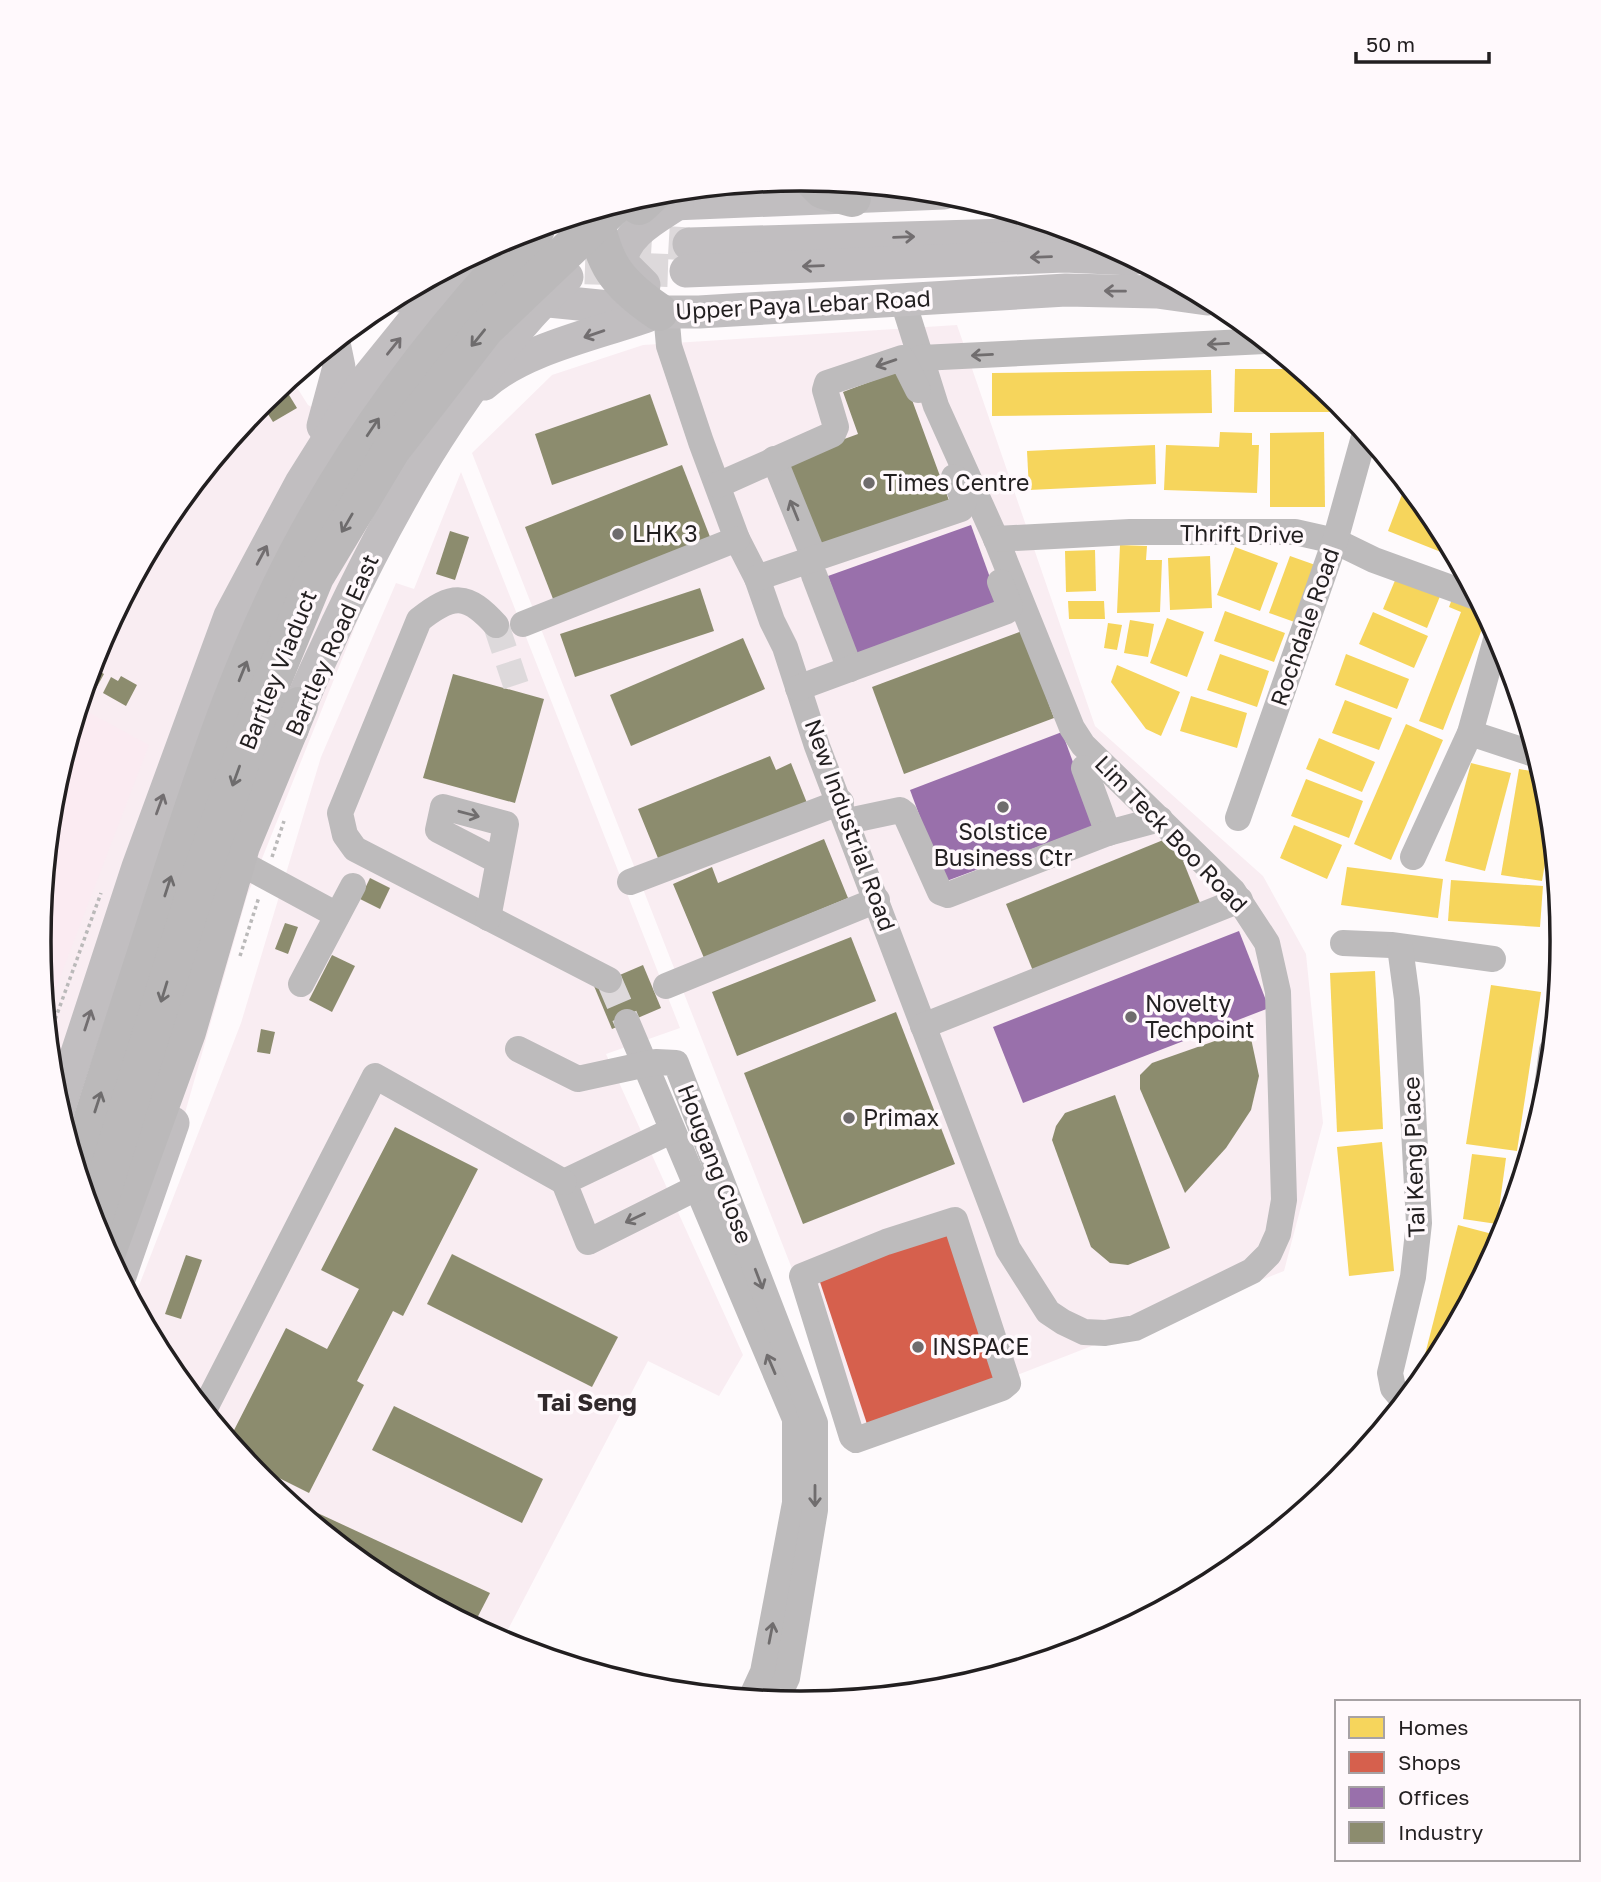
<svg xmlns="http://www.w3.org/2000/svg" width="1601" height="1882" viewBox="0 0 1601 1882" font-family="'Golos Text',sans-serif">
<rect width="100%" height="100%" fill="#fefafc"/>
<g fill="#f9edf2">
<polygon points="957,325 1095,726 1263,876 1306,954 1323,1123 1284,1271 858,1437 472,453 552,375 643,345"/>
<polygon points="291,378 308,405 420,465 247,896 149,1239 128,1291 96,1232 53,1089 39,941 53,792 97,649 167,517 262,402"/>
<polygon points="461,472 680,1028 606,1054 743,1355 719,1396 648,1361 502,1641 377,1574 261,1480 167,1364 133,1301 241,1023 321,757 396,583 414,589"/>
</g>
<polygon fill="#fbebf2" points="79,707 149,745 46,1014 39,941 53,792"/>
<g fill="#f6d55c">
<polygon points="1235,369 1299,369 1347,412 1234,412"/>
<polygon points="1211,370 1212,413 992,416 992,373"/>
<polygon points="1220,432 1252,433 1252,445 1259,445 1257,493 1164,490 1166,445 1219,447"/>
<polygon points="1324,432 1325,507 1270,507 1270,433"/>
<polygon points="1155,445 1156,484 1029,490 1027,451"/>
<polygon points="1406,484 1434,518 1456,558 1388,531"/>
<polygon points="1120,545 1147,546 1146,560 1162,560 1160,612 1117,613"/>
<polygon points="1235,547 1278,563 1260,611 1217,595"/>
<polygon points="1095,550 1096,591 1066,592 1065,551"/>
<polygon points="1210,556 1212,608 1170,610 1168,558"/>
<polygon points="1290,556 1321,567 1300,624 1269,613"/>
<polygon points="1399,571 1443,589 1427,628 1383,609"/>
<polygon points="1455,591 1478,600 1487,616 1443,730 1419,721 1461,612 1449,607"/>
<polygon points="1068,601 1104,601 1105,619 1069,619"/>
<polygon points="1225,611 1285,633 1274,662 1214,641"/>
<polygon points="1373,612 1428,636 1414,668 1359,644"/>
<polygon points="1167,618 1204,632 1187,677 1150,663"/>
<polygon points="1130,620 1154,624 1148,657 1124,653"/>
<polygon points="1108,623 1122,625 1117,650 1104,648"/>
<polygon points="1220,654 1269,671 1257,707 1207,690"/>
<polygon points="1346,654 1409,679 1397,709 1335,685"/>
<polygon points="1117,665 1180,692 1161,736 1146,729 1111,682"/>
<polygon points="1517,689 1523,712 1511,708"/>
<polygon points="1191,696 1247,713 1237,748 1180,731"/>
<polygon points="1345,700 1392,718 1379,750 1332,733"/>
<polygon points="1406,724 1443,740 1391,860 1354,844"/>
<polygon points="1319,738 1375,762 1362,792 1306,769"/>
<polygon points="1471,763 1511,773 1485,871 1445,861"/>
<polygon points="1519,769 1542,773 1548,793 1551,829 1542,881 1501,875"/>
<polygon points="1306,779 1363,801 1349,838 1291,816"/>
<polygon points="1294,825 1342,845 1327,879 1280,858"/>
<polygon points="1347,867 1443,879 1438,918 1341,905"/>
<polygon points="1451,880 1543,886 1540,927 1448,921"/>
<polygon points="1375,971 1383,1129 1337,1132 1330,973"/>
<polygon points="1491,985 1541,992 1517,1151 1466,1144"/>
<polygon points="1382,1142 1394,1271 1349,1276 1337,1147"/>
<polygon points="1472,1154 1506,1158 1497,1224 1463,1219"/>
<polygon points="1458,1225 1500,1236 1434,1365 1417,1386"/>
</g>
<polygon fill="#d6604d" points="952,1228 1006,1381 868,1427 817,1273"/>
<g fill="#9970ab">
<polygon points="971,525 1001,608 858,660 828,576"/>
<polygon points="1062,732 1096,825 944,882 910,790"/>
<polygon points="1239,931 1269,1008 1023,1103 993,1027"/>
</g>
<g fill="#8c8c6e">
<polygon points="901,370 951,506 821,554 787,460 858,434 843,392"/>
<polygon points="283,385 297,408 273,422 261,403"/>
<polygon points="650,394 668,445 552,485 535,434"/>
<polygon points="682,465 712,542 555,604 525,527"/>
<polygon points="450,531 469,537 455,580 436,574"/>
<polygon points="700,588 714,631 575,677 560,634"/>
<polygon points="1022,631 1054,718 904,774 872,687"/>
<polygon points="743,638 765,689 631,746 610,695"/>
<polygon points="91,666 104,674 94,692 85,687"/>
<polygon points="453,674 544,699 515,803 423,778"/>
<polygon points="121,676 137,685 126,706 103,693 111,677 118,681"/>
<polygon points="770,756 776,770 791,763 807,803 660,863 638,809"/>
<polygon points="1173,836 1200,903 1033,971 1006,904"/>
<polygon points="824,839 848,898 704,958 673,884 712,867 718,883"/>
<polygon points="370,878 390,888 380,909 360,899"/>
<polygon points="285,923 298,927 288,954 275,949"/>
<polygon points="851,937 876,1001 737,1056 712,992"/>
<polygon points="332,955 355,966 332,1012 309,1000"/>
<polygon points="643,965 661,1008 612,1029 594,986"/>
<polygon points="896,1012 955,1164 803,1224 744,1073"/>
<polygon points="261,1029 275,1032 270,1054 257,1052"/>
<polygon points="1249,1029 1259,1076 1251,1110 1226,1148 1185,1193 1140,1089 1140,1075 1152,1063"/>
<polygon points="1115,1095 1170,1248 1128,1265 1110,1263 1091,1247 1052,1140 1056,1126 1065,1113"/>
<polygon points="395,1127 478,1169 403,1316 393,1311 357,1381 364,1385 309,1493 247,1462 229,1440 286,1328 327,1349 359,1289 321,1270"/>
<polygon points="452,1254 618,1337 592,1387 427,1304"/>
<polygon points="186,1255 202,1260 181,1319 165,1314"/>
<polygon points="394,1406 543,1479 522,1523 372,1450"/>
<polygon points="281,1496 490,1593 473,1626 377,1574"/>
</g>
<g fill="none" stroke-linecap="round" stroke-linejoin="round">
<g stroke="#ddd9db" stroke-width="26" stroke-dasharray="26 13" stroke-linecap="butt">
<polyline points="496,625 516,685"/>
<polyline points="609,980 627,1022"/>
</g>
<g stroke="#ddd9db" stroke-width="33" stroke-dasharray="33 17" stroke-linecap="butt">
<polyline points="519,234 689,244"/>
<polyline points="535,266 686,271"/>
</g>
<g stroke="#bab9b9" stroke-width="3.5" stroke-dasharray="3.5 3.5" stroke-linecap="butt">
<polyline points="272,857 284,821"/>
<polyline points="240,956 259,897"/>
<polyline points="1545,1032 1559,905"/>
<polyline points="48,1039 101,893"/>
<polyline points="1535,1131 1537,1112"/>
</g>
<g stroke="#bdbbbc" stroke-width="26">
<polyline points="666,312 669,346 701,442 737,539 757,578 772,621 785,647 817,746 1008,1249 1048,1312 1063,1322 1084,1332 1105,1333 1135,1328 1252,1271 1269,1254 1278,1234 1284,1200 1278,992 1267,943 1233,891 1083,745 1072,728 996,539 936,406 903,301"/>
<polyline points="921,358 1265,341"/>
<polyline points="774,459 815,560"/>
<polyline points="718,485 833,434 836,427 825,390 827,383 902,358 918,390"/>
<polyline points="996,539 1130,532 1295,532 1335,541 1374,560 1476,597"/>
<polyline points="814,575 850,669"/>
<polyline points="757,578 961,509 964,501 954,477"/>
<polyline points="523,624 737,539"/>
<path d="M 496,625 C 467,593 453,593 419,620 L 340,813 L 345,835 L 355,849 L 609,980"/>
<polyline points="798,688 1007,611 1010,607 1000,582"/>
<polyline points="1470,733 1537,755"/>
<polyline points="1084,768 1108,833"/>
<polyline points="1238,818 1335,541 1365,433"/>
<polyline points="848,821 900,810 905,814 940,892 948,895 1108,833 1160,819"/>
<polyline points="1413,857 1470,733 1497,636"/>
<polyline points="250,868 337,915"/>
<polyline points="630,882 841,802"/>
<polyline points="488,918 506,824 443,807 438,830 498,861"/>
<polyline points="1343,943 1391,945 1493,959"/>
<polyline points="1400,947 1407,999 1419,1223 1413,1277 1390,1373 1393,1388 1404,1401"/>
<polyline points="301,984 353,886"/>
<polyline points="666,986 877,900"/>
<polyline points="627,1022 795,1419 795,1503 763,1672 751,1698"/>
<polyline points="923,1026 1240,900"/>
<polyline points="518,1049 578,1079 656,1062 676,1063 815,1423 815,1510 787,1678 776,1701"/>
<polyline points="1546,1095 1552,1050"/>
<polyline points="671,1131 564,1182 588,1242 696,1188"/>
<polygon points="955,1220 1008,1383 1002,1388 856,1440 852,1437 802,1276 886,1242"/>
<polyline points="204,1410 375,1076 564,1182"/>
</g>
<g stroke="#c1bec0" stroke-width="33">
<polyline points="625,206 944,193"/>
<polyline points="689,244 1078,233"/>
<polyline points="686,271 1064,256 1133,259"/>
<path d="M 644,285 L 621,262 C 624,234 656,218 677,204"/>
<polyline points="399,296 451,298"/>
<polyline points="529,299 659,312 699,312 1066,290 1157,292 1207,299"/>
<path d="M 484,384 C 524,349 596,334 647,316"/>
<polyline points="323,426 339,367 334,343"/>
<path d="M 292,730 C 303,693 322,658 338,622 C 397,498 467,373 567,277"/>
<polyline points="59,1108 138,867 230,616 301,483 365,381 416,318 478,254"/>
<polyline points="120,1276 173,1123"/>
</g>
<g stroke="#bbb9ba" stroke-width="38">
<polyline points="813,180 823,190 852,198"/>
<polyline points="639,206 653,193"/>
<path d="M 594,211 C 602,263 616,283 659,312"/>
<polyline points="107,1252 187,1032 241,846 299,706"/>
</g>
<g stroke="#bbb9ba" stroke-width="38">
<path d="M 77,1167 C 108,1071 139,975 170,879 C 208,761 248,643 308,534 C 370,421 447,322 536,229"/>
<polyline points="93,1221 198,883 253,728 315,577 392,449 485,329 615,205"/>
</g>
</g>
<defs><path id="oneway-shaft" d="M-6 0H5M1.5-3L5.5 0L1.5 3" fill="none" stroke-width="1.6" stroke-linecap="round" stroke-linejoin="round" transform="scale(1.75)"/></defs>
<g stroke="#726e70">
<use href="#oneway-shaft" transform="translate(904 237) rotate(-2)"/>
<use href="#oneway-shaft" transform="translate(1041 257) rotate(178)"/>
<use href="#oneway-shaft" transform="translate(813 266) rotate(178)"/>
<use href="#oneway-shaft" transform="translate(1115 291) rotate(-179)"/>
<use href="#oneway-shaft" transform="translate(594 334) rotate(161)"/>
<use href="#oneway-shaft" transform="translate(394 346) rotate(-51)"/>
<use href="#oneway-shaft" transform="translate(262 555) rotate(-62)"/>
<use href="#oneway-shaft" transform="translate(160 804) rotate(-70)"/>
<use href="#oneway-shaft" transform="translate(88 1020) rotate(-72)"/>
</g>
<g stroke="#6e6c6d">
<use href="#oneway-shaft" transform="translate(478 338) rotate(129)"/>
<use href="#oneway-shaft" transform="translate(373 427) rotate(-56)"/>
<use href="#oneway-shaft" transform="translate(347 523) rotate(120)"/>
<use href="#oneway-shaft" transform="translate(243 671) rotate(-68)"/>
<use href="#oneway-shaft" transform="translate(236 776) rotate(110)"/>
<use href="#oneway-shaft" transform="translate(168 886) rotate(-72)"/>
<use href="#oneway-shaft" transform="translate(164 992) rotate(107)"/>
<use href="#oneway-shaft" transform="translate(98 1102) rotate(-72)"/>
</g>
<g stroke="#706d6e">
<use href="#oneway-shaft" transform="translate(1218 344) rotate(177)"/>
<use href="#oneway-shaft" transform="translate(982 355) rotate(177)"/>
<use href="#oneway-shaft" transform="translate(886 363) rotate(161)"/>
<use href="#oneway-shaft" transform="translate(794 510) rotate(-112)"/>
<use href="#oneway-shaft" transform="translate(469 814) rotate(15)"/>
<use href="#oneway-shaft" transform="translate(635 1218) rotate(154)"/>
<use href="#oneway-shaft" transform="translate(759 1279) rotate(69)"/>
<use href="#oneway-shaft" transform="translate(771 1364) rotate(-113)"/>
<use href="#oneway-shaft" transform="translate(815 1496) rotate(90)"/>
<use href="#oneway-shaft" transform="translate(771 1633) rotate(-79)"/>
</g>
<g fill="#6f6c6d" stroke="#fff9fc" stroke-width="2.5">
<circle cx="869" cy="483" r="7"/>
<circle cx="618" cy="534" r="7"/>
<circle cx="1003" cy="807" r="7"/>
<circle cx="1131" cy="1017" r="7"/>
<circle cx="849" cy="1118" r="7"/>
<circle cx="918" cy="1347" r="7"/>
</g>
<g text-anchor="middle" stroke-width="7" stroke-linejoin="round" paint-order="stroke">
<g font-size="23" fill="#221f20" stroke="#fff9fc">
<text transform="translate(803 305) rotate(-3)" y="8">Upper Paya Lebar Road</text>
<text transform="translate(1242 534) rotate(1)" y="8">Thrift Drive</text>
<text transform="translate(1305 627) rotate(-71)" y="8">Rochdale Road</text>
<text transform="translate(332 645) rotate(-66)" y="8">Bartley Road East</text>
<text transform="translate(278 670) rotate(-68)" y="8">Bartley Viaduct</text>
<text transform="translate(850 825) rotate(70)" y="8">New Industrial Road</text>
<text transform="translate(1171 834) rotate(46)" y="8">Lim Teck Boo Road</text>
<text transform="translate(1414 1157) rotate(-92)" y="8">Tai Keng Place</text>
<text transform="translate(715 1164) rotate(69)" y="8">Hougang Close</text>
</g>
<g font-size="23" fill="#221f20" stroke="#fff9fc" text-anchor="start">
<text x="883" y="491">Times Centre</text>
<text x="632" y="542">LHK 3</text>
<text x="1003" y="840" text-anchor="middle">Solstice<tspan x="1003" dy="26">Business Ctr</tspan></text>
<text x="1145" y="1012">Novelty<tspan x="1145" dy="26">Techpoint</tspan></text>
<text x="863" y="1126">Primax</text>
<text x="932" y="1355">INSPACE</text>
</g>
<g font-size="24" font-weight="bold" fill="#30292b" stroke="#fff9fc">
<text x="587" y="1411">Tai Seng</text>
</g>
</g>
<path d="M0 0H1601V1882H0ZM800 191H801A749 749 0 0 1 1550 940V942A749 749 0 0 1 801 1691H800A749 749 0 0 1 51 942V940A749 749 0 0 1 800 191Z" fill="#fff9fc" fill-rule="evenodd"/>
<path fill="none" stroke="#221f20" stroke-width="3.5" d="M800 191H801A749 749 0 0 1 1550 940V942A749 749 0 0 1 801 1691H800A749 749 0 0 1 51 942V940A749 749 0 0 1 800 191Z"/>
<rect x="1335" y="1700" width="245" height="161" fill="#fff9fc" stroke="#a7a2a4" stroke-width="2"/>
<rect x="1349" y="1717" width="35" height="21" fill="#f6d55c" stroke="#a7a2a4" stroke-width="2"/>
<text x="1398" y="1735" font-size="21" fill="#221f20">Homes</text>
<rect x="1349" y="1752" width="35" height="21" fill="#d6604d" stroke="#a7a2a4" stroke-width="2"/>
<text x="1398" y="1770" font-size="21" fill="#221f20">Shops</text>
<rect x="1349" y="1787" width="35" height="21" fill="#9970ab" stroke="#a7a2a4" stroke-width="2"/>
<text x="1398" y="1805" font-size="21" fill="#221f20">Offices</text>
<rect x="1349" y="1822" width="35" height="21" fill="#8c8c6e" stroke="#a7a2a4" stroke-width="2"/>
<text x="1398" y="1840" font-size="21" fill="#221f20">Industry</text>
<path d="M1356 52v10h133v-10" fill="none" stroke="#221f20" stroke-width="3.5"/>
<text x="1366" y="52" font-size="21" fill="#221f20" stroke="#fff9fc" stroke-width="5" paint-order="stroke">50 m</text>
</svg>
